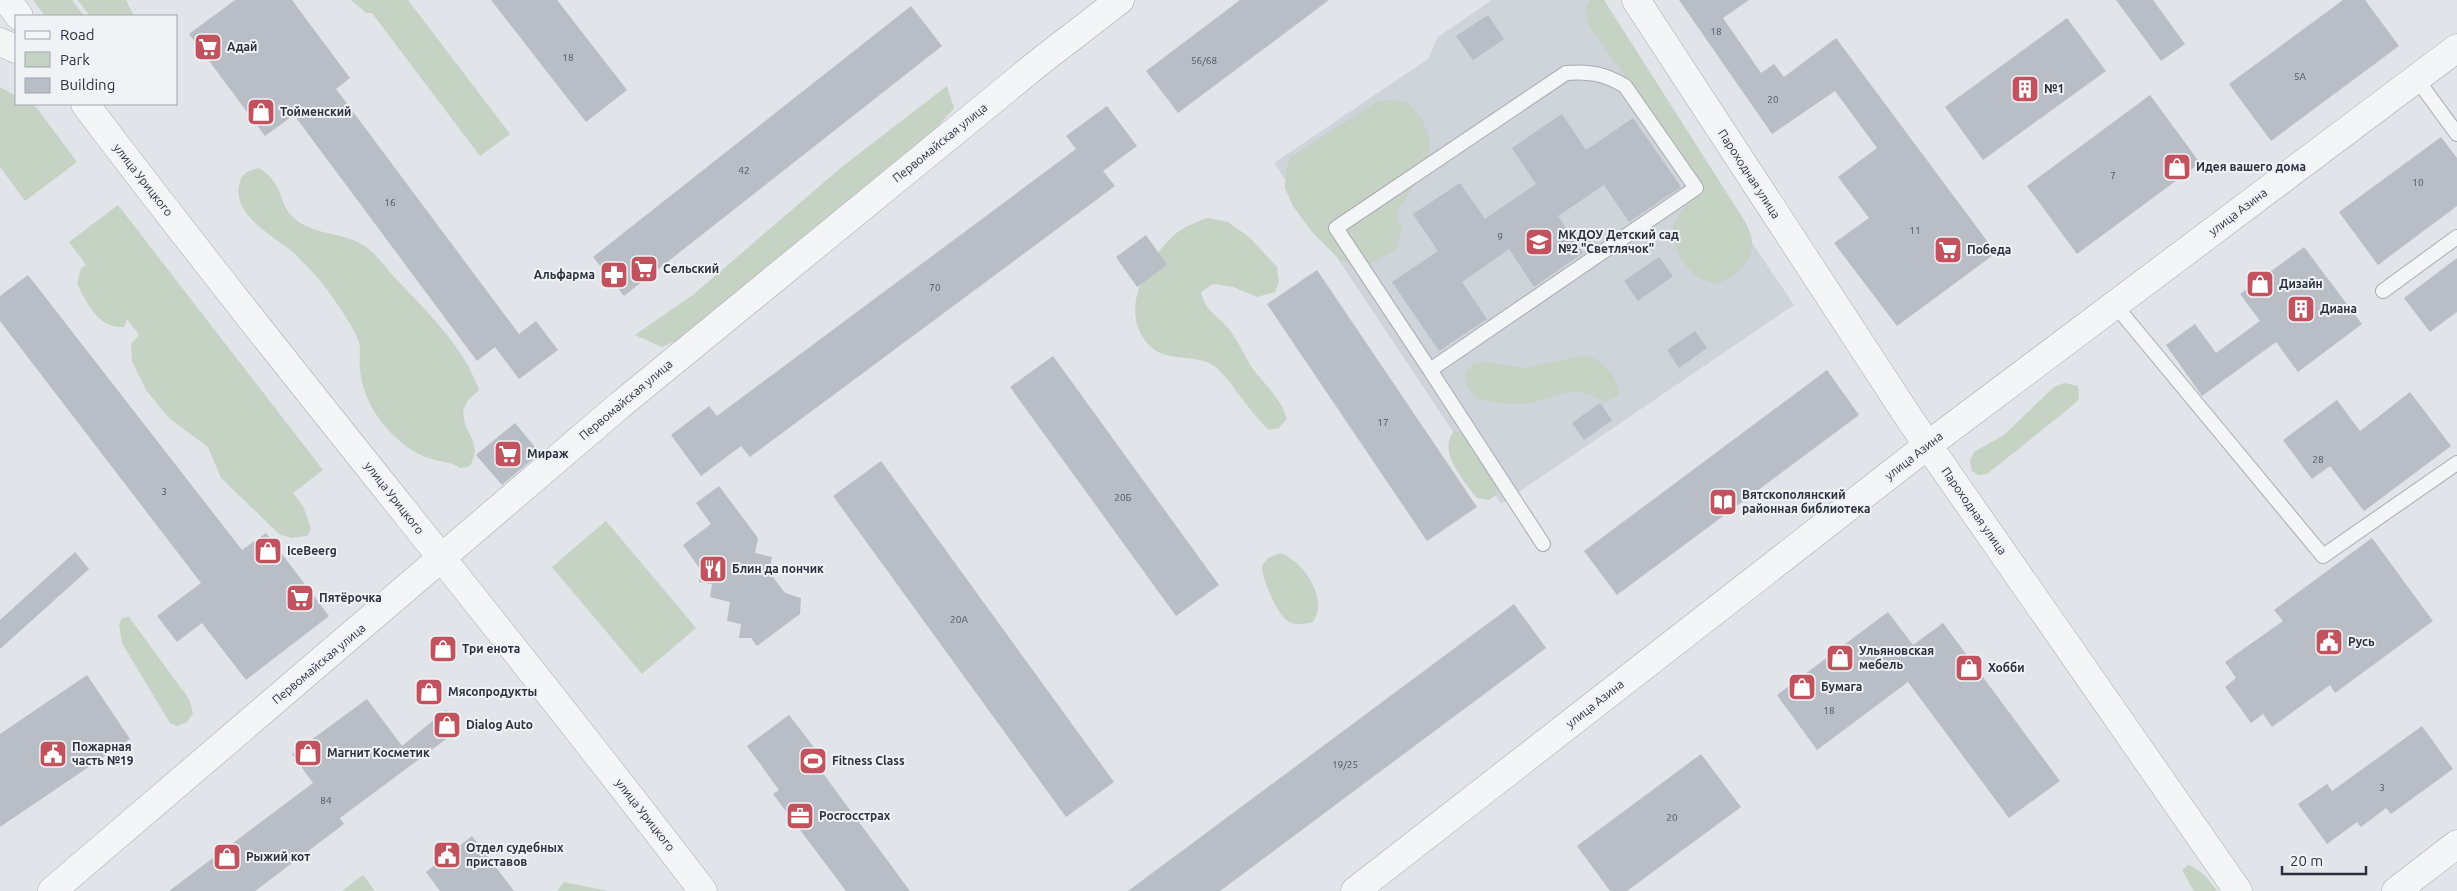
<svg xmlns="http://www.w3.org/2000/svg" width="2457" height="891" viewBox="0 0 2457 891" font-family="Ubuntu,sans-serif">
<rect width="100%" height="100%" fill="#e1e4e8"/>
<polygon fill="#cfd3da" points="1492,0 1588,0 1794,305 1501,504 1274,163 1428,59 1438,37"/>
<g fill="#c6d2c3">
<polygon points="33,0 72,0 84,16 45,16"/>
<polygon points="78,0 126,0 134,16 90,16"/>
<polygon points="351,0 408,0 510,134 480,156 372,13 366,13"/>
<path d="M 1589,0 L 1604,0 L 1744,220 C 1747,226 1752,234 1752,242 C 1753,265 1733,280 1713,284 C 1707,281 1698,278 1693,273 C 1680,261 1666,237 1676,220 C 1687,200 1696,204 1695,175 L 1590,27 C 1586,16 1583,10 1589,0 Z"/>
<polygon points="947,86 954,108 919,148 697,332 662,347 635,335 694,294 843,166"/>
<polygon points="0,87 16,96 16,104 30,104 36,107 77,162 25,201 0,167"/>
<polygon points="1393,100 1408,103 1422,119 1430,139 1426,168 1396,213 1402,230 1396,250 1370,264 1341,261 1312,232 1293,206 1285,188 1286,170 1291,157 1378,101"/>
<path d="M 259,168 C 286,185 276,202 295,219 C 315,236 346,232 366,247 C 377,255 386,268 395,278 C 427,312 463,345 479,390 L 468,400 L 463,410 C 464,416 464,424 467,429 C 475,444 478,451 470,466 L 460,468 C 451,461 442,463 432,459 C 413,454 395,439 383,424 C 371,409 361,388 360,369 C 359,360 361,350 359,342 C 354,326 327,288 315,275 C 309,268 301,260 294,253 C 275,237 233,216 239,186 C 241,173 247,171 259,168 Z"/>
<path d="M 118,205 L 323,470 L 293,493 L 303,506 L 311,529 L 307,536 L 292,538 L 279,534 L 221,478 L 208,447 L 170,419 L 146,390 L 132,361 L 131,344 L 139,335 L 127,319 L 124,327 C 97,328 88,304 77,284 L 81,268 L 86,265 L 69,242 Z"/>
<path d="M 1208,218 L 1228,222 L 1249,237 L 1277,267 L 1279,282 L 1275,292 L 1257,297 L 1233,287 L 1213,284 L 1201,292 C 1205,311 1217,315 1228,328 C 1238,340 1244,355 1252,368 C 1265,385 1281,398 1287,419 L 1279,428 L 1269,430 C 1249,412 1237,388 1218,369 C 1200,352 1170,364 1151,347 C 1117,315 1144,264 1172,237 C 1181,228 1195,222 1208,218 Z"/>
<path d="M 1587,355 C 1604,362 1619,376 1619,396 L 1604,402 C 1565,380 1560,400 1523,404 C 1508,405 1492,402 1477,399 L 1467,387 L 1465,374 L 1473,363 L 1488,362 L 1525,368 Z"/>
<polygon points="2064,383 2078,386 2079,399 2072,406 1987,474 1979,475 1972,471 1970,460 1974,452 2004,435 2054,387"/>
<path d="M 1454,431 L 1463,434 L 1500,486 L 1496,495 L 1489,500 L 1477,498 C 1464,481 1437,452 1454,431 Z"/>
<polygon points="606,521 696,628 642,674 552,567"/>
<path d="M 1281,553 C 1300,561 1319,585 1318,607 C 1318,612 1315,618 1313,622 C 1306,624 1297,626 1289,622 C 1277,615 1262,579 1262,566 L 1268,558 Z"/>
<polygon points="129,617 189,699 193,713 187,722 177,726 170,723 122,643 119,624 122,618"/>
<path d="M 2188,865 C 2202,870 2209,880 2217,891 L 2194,891 L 2182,870 Z"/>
<polygon points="363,875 375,891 342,891"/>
<polygon points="564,882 608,891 557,891"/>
</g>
<g fill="#b9bdc5">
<polygon points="235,0 292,0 350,78 336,89 519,334 536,321 558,350 519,379 495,347 477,361 294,115 265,136 189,34"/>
<polygon points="491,0 557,0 627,90 586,122"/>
<polygon points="1240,0 1329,0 1178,113 1146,71"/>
<polygon points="1679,0 1749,0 1723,18 1761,73 1774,64 1784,77 1836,38 1996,253 1897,326 1834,243 1869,218 1838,177 1877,148 1835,91 1772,134"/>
<polygon points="2116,0 2153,0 2185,44 2161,61"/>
<polygon points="2343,0 2365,0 2399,46 2271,141 2229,84"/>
<polygon points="911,6 942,46 624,296 593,257"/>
<polygon points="1488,15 1504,39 1473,60 1456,36"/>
<polygon points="2067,18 2106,71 1983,160 1945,107"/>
<polygon points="2150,95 2200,163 2077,254 2027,186"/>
<polygon points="1107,106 1137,146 1103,171 1115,186 750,457 741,446 701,476 671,435 709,406 717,416 1076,149 1066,136"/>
<polygon points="1562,114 1586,150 1633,118 1681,187 1629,222 1604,185 1558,216 1583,253 1534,287 1509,249 1462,282 1487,319 1439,351 1392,282 1438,251 1413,214 1460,183 1485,219 1536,184 1512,148"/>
<polygon points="2441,137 2457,158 2457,206 2378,265 2339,212"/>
<polygon points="1146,235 1167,265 1137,287 1116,257"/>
<polygon points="2304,247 2362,324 2298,372 2276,342 2202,396 2166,345 2195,324 2216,353 2260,321 2240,294"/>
<polygon points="1659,257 1673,276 1638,301 1624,281"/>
<polygon points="2457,258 2457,312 2430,332 2404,298"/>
<polygon points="1317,270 1477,507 1427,541 1267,304"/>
<polygon points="28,275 242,550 266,533 329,616 246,680 202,623 177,642 157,616 201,583 0,321 0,296"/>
<polygon points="1695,331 1707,348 1679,368 1667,350"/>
<polygon points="1053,356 1219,585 1176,616 1010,387"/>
<polygon points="1827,370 1859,415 1617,595 1584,551"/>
<polygon points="2410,392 2451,446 2364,511 2330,466 2312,479 2283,440 2337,400 2360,431"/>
<polygon points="1600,403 1612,420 1584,440 1572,423"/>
<polygon points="515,423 540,453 502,485 476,455"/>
<polygon points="881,461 1114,782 1066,817 833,496"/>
<polygon points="719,486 758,538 755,553 772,557 769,572 785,593 801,598 800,614 757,646 751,638 739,638 741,624 727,621 730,602 710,597 712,584 699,582 700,569 683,545 711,524 696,503"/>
<polygon points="2372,538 2433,621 2335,693 2330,685 2272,727 2263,714 2251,723 2225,687 2236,678 2225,662 2283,621 2274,610"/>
<polygon points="75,552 89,569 0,649 0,620"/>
<polygon points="1514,604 1546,648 1220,891 1128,891"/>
<polygon points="1888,612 1913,645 1943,623 2060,781 2009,818 1908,682 1817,750 1777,695"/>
<polygon points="87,675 130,739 0,827 0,734"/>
<polygon points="367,699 402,746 446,710 461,728 340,818 344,824 255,891 169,891 313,783 292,754"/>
<polygon points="789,715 820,755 813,760 910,891 846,891 773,794 779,790 747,746"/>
<polygon points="2422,726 2453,769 2391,814 2386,808 2361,827 2357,822 2327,844 2298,804 2327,784 2332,791"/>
<polygon points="1701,754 1741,807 1627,891 1610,891 1577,846"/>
<polygon points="472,836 514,891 440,891 426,872"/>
</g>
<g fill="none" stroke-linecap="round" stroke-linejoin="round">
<defs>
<g id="lane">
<polyline points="2416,78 2457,134"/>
<polyline points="2383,291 2457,237"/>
<polyline points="2115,305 2323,556 2457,463"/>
<path d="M 1430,370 L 1336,228 L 1566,73 C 1590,71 1605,74 1625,86 L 1696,188 L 1430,370 L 1543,544"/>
</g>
<g id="street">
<polyline points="7,0 19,16"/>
<polyline points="1636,0 1909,418 2238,891"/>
<polyline points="0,42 16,49"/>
<path d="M 85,104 C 286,370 501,626 703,891"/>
<polyline points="52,891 620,405 1042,60 1120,0"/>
<polyline points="1355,891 1928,445 2457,48"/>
<polyline points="2396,891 2457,844"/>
</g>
</defs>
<use href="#lane" stroke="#a7abb2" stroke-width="16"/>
<use href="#street" stroke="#a7abb2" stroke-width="29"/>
<use href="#lane" stroke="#f3f5f7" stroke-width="14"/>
<use href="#street" stroke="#f3f5f7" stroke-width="28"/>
</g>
<defs>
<symbol id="supermarket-square" viewBox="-11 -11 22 22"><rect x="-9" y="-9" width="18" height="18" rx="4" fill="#c2525d" stroke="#f0f3f6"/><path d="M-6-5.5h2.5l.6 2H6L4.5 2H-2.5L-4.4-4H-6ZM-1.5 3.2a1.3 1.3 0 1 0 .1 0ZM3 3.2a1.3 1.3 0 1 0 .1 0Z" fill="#fff"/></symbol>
<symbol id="building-square" viewBox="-11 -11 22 22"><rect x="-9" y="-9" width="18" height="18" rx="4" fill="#c2525d" stroke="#f0f3f6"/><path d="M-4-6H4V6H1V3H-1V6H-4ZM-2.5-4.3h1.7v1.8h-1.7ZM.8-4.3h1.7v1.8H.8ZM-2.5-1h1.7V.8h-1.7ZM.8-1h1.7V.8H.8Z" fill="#fff"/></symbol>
<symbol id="shop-square" viewBox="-11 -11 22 22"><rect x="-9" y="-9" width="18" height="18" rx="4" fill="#c2525d" stroke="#f0f3f6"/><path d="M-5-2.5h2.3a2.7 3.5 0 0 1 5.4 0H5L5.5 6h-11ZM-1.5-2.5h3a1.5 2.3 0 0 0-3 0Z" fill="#fff"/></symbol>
<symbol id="school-square" viewBox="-11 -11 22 22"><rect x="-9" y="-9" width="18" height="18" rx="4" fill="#c2525d" stroke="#f0f3f6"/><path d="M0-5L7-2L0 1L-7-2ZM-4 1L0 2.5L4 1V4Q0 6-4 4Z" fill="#fff"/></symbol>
<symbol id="pharmacy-square" viewBox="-11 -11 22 22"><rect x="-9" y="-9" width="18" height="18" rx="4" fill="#c2525d" stroke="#f0f3f6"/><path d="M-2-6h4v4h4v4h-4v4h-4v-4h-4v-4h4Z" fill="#fff"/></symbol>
<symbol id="library-square" viewBox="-11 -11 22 22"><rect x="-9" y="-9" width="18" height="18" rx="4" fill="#c2525d" stroke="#f0f3f6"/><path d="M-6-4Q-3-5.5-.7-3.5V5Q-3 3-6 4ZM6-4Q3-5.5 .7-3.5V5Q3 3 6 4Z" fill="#fff"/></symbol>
<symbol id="restaurant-square" viewBox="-11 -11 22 22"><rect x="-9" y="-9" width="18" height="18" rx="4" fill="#c2525d" stroke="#f0f3f6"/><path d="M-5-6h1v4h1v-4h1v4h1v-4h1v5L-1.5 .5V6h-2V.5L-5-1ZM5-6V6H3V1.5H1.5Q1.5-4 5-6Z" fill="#fff"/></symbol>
<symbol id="civic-square" viewBox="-11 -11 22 22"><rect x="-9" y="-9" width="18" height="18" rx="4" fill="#c2525d" stroke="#f0f3f6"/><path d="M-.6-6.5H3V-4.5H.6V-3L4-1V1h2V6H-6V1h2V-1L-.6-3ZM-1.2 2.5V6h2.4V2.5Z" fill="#fff"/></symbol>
<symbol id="stadium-square" viewBox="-11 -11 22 22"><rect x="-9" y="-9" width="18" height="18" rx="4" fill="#c2525d" stroke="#f0f3f6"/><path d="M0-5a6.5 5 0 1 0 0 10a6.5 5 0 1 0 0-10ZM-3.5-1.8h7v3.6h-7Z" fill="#fff"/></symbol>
<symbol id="office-square" viewBox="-11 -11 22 22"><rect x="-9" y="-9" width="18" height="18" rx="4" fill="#c2525d" stroke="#f0f3f6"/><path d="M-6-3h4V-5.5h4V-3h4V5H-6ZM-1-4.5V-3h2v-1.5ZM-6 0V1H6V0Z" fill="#fff"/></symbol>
</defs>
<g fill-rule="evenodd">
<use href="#supermarket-square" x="192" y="31" width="32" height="32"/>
<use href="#building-square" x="2009" y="73" width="32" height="32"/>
<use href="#shop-square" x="245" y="96" width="32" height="32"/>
<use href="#shop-square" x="2161" y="151" width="32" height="32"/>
<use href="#school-square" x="1523" y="226" width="32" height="32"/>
<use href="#supermarket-square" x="1932" y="234" width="32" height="32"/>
<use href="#supermarket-square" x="628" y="253" width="32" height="32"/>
<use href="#pharmacy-square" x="598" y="259" width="32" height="32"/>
<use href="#shop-square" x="2244" y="268" width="32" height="32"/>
<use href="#building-square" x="2285" y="293" width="32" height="32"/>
<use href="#supermarket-square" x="492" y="438" width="32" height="32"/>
<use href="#library-square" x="1707" y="486" width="32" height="32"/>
<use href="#shop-square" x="252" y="535" width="32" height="32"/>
<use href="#restaurant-square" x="697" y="553" width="32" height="32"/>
<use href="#supermarket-square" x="284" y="582" width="32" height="32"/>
<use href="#civic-square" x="2313" y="626" width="32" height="32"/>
<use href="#shop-square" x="427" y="633" width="32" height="32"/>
<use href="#shop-square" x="1824" y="642" width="32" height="32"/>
<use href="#shop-square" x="1953" y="652" width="32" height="32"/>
<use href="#shop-square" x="1786" y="671" width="32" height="32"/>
<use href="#shop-square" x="413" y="676" width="32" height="32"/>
<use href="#shop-square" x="431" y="709" width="32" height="32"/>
<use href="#shop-square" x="292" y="737" width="32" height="32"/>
<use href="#civic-square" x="37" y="738" width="32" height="32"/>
<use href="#stadium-square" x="797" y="745" width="32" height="32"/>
<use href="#office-square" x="784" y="800" width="32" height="32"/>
<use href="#civic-square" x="431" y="839" width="32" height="32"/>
<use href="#shop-square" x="211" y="841" width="32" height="32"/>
</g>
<g text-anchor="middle" stroke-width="4" stroke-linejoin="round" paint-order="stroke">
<g font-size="10" fill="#4e5460">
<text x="1716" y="35">18</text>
<text x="568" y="61">18</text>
<text x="1204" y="64">56/68</text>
<text x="2300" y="80">5А</text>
<text x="1773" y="103">20</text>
<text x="744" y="174">42</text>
<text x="2113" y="179">7</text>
<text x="2418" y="186">10</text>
<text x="390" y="206">16</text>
<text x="1915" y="234">11</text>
<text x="1500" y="240">9</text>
<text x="935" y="291">70</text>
<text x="1383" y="426">17</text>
<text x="2318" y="463">28</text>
<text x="164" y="495">3</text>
<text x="1123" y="501">20Б</text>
<text x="959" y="623">20А</text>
<text x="1829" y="714">18</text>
<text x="1345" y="768">19/25</text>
<text x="2382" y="791">3</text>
<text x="326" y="804">84</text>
<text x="1672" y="821">20</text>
</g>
<g font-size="12" font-weight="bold" fill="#2b313f" stroke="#f0f3f6" text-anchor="start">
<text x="227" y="51">Адай</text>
<text x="2044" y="93">№1</text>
<text x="280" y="116">Тойменский</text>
<text x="2196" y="171">Идея вашего дома</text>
<text x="1558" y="239">МКДОУ Детский сад<tspan x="1558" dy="14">№2 "Светлячок"</tspan></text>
<text x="1967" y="254">Победа</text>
<text x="663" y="273">Сельский</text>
<text x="595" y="279" text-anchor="end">Альфарма</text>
<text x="2279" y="288">Дизайн</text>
<text x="2320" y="313">Диана</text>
<text x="527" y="458">Мираж</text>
<text x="1742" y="499">Вятскополянский<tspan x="1742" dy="14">районная библиотека</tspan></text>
<text x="287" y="555">IceBeerg</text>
<text x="732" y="573">Блин да пончик</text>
<text x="319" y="602">Пятёрочка</text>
<text x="2348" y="646">Русь</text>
<text x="462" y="653">Три енота</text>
<text x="1859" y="655">Ульяновская<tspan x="1859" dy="14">мебель</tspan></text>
<text x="1988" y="672">Хобби</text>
<text x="1821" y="691">Бумага</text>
<text x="448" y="696">Мясопродукты</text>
<text x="466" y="729">Dialog Auto</text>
<text x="72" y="751">Пожарная<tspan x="72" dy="14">часть №19</tspan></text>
<text x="327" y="757">Магнит Косметик</text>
<text x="832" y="765">Fitness Class</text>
<text x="819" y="820">Росгосстрах</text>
<text x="466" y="852">Отдел судебных<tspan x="466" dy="14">приставов</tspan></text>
<text x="246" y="861">Рыжий кот</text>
</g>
<g font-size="12" fill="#2b313f" stroke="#f0f3f6">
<text transform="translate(940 143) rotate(-39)" y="4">Первомайская улица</text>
<text transform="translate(1749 174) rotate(57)" y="4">Пароходная улица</text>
<text transform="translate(143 180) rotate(52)" y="4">улица Урицкого</text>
<text transform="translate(2238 212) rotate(-37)" y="4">улица Азина</text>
<text transform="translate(626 400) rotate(-40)" y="4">Первомайская улица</text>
<text transform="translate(1914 456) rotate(-38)" y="4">улица Азина</text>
<text transform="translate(394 498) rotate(52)" y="4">улица Урицкого</text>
<text transform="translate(1974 511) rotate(55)" y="4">Пароходная улица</text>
<text transform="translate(319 664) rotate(-40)" y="4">Первомайская улица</text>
<text transform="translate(1595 704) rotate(-38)" y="4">улица Азина</text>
<text transform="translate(645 815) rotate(52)" y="4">улица Урицкого</text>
</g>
</g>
<rect x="15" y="15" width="162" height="90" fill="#f0f3f6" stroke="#a1a5ad"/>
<rect x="25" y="31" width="25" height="8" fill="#f3f5f7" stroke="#a1a5ad"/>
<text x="60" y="40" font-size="15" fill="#2b313f">Road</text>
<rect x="25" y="52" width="25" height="15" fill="#c6d2c3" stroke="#a1a5ad"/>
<text x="60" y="65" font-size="15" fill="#2b313f">Park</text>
<rect x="25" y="78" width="25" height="15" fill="#b9bdc5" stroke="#a1a5ad"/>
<text x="60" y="90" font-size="15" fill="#2b313f">Building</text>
<path d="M2282 866v8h84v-8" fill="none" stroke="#2b313f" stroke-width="2.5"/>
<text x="2290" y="866" font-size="15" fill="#2b313f" stroke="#f0f3f6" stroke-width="4" paint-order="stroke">20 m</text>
</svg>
